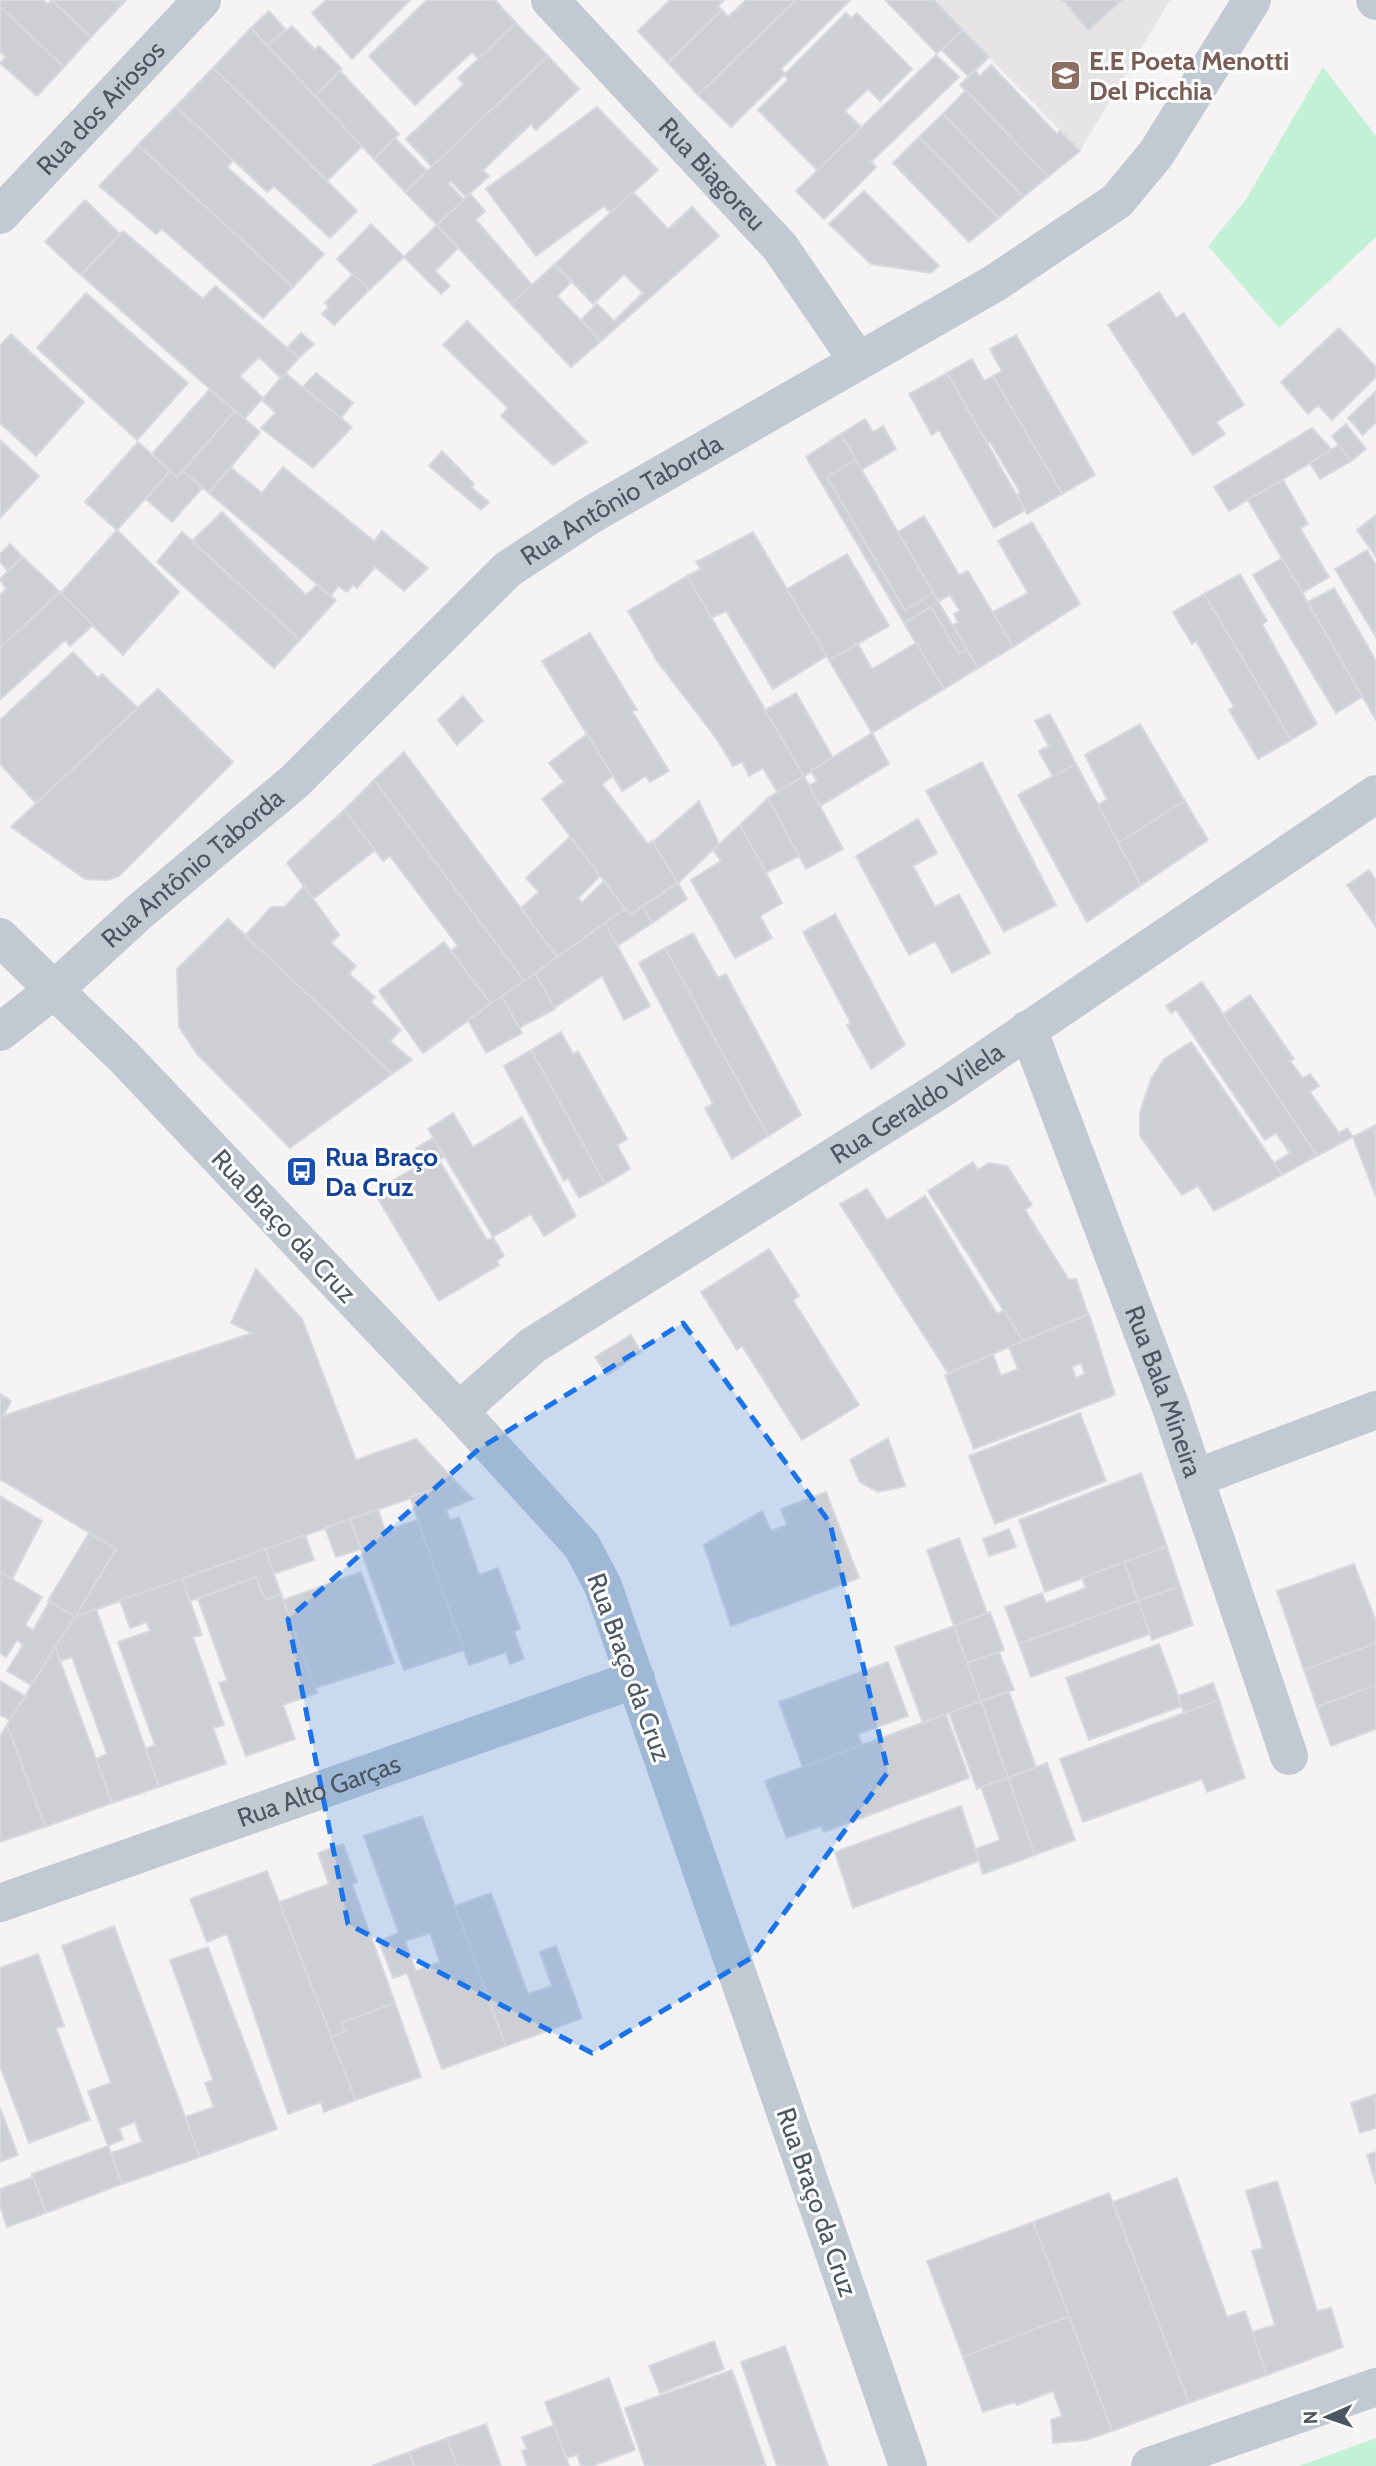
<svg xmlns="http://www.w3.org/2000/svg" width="1376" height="2466" viewBox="0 0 1376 2466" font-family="Cabin,sans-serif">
<rect width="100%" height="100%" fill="#f5f3f3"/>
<polygon fill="#e6e4e5" points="933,0 1170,0 1080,151"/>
<g fill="#c3f1d5">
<polygon points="1323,67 1376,136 1376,237 1279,328 1208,246 1245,201"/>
<polygon points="1376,2438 1376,2466 1299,2466"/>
</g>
<g fill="#cdcfd5" stroke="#d7d9de" stroke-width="2" fill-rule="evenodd">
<polygon points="0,0 43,0 47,4 52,0 91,37 64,67 0,8"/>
<polygon points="52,0 126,0 91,37"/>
<polygon points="326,0 410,0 352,59 312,13"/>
<polygon points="427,0 495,0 516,23 479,59 472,52 415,105 369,56"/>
<polygon points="670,0 724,0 718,6 722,10 668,63 638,31"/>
<polygon points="746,0 796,0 698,95 668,63 722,10 728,17"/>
<polygon points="796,0 850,0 781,69 785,74 731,127 698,95"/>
<polygon points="885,0 934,0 963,30 937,53"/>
<polygon points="1063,0 1122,0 1088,30"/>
<polygon points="0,7 64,67 37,96 0,63 6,57 0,52"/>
<polygon points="269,11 286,30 267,45 251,28"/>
<polygon points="846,13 851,18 857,13 912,69 880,101 868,89 845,111 861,127 818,171 758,110 788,80 784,75"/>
<polygon points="516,23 548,56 432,167 406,139 464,84 458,78"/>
<polygon points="292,26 315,50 319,46 342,69 315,96 267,45"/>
<polygon points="251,28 362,146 327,181 213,68"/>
<polygon points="963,30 989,57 969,77 942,50"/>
<polygon points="936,55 959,77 871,162 876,167 824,219 796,191"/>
<polygon points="548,56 579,89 536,130 531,124 483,170 489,176 466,197 451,181 448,183 464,200 437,225 405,192"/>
<polygon points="991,65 1057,134 1060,131 1080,151 1048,177 960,85 975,70 980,76"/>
<polygon points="213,68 357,211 330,238 274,186 267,192 176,106"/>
<polygon points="340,71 399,134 374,159 315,96"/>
<polygon points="966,90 1048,177 1023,197 943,114"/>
<polygon points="176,106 233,161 227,167 324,254 293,287 138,145"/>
<polygon points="597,107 658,170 611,213 604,206 536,256 486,189"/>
<polygon points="943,114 1023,197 999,218 919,137"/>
<polygon points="919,137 999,218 969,242 893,163"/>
<polygon points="395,138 427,171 405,192 374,159"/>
<polygon points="138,145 293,287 263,318 162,229 156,234 99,186"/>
<polygon points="864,191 939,266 931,273 871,264 829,224"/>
<polygon points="633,192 668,229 692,207 719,236 601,341 581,320 597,304 614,321 643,293 624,274 593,304 555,264"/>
<polygon points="470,194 485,211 476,220 532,285 511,304 437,225"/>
<polygon points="85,200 120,234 81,275 45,242"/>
<polygon points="371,224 404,257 369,290 337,259"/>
<polygon points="437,225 458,248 435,271 450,286 441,294 404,257"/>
<polygon points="123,231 203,299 215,286 299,358 281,378 259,357 240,376 263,398 244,419 81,275"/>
<polygon points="554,265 571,282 557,296 601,341 571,367 511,304"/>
<polygon points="353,274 369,290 334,325 322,314 329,307 325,303"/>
<polygon points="1159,292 1176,318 1184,313 1244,405 1216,422 1225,434 1193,455 1108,325"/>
<polygon points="86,293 188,383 137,440 37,348"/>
<polygon points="467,321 587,442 553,465 501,416 508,408 443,345"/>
<polygon points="1339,328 1376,367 1376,377 1332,420 1318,405 1308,414 1281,382"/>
<polygon points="301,333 314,344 299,358 287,348"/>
<polygon points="11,334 84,402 36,456 0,423 0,346"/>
<polygon points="1016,335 1095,475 1062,494 993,376 1002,371 990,349"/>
<polygon points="972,359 984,381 993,376 1062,494 1027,514 1017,495 1020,492 990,442 987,444 947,373"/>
<polygon points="285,373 352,427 313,468 261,428 276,413 262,400"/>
<polygon points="316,373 353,403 341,418 303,387"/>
<polygon points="947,373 1025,510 994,528 939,430 932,435 909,394"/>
<polygon points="210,389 235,411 177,477 152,454"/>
<polygon points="1376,391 1376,422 1363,435 1348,418"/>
<polygon points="235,411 260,432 209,493 183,471"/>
<polygon points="865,419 873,432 883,426 896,449 861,470 841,434"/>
<polygon points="1346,424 1366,449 1351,461 1332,436"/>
<polygon points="1312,428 1332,450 1229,511 1214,487"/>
<polygon points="841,434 856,460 827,477 905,610 933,593 967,650 959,654 931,607 904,623 806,457"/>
<polygon points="0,440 39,476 0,518"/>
<polygon points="138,442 170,471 117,530 85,502"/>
<polygon points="1339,445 1351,461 1320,479 1310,463"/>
<polygon points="442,451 474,484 471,487 489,502 481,510 429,466"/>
<polygon points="856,460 933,593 905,610 827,477"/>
<polygon points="230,467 262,493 283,467 374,541 382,531 428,568 404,591 375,567 357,588 353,585 347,592 338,586 331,596 209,493"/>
<polygon points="170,471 177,477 183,471 202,488 172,522 146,499"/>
<polygon points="1283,480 1308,524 1300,528 1329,577 1302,593 1248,500"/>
<polygon points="222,512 306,595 317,585 336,600 300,640 192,541"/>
<polygon points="1376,515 1376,557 1357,530"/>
<polygon points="924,516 959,575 968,571 1013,647 978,668 953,625 958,622 954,614 960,611 950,595 939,601 898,532"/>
<polygon points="1032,522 1080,604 1013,647 993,612 1028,593 998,541"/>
<polygon points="117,530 179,592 123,655 60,594"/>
<polygon points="182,532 300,640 274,668 157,562"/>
<polygon points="753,532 827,656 773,689 726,611 711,618 687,576 701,569 696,562"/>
<polygon points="10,544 23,557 8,571 0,562 0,554"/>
<polygon points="1367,550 1376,565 1376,637 1335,569"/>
<polygon points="847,554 889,626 829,660 787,589"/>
<polygon points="23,557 60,592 0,648 0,595 6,589 0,579"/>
<polygon points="1282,558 1362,697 1336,713 1253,575"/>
<polygon points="1240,574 1267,621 1262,624 1317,724 1291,740 1204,594"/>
<polygon points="687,576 804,776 777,792 763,768 749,776 742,762 733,766 716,738 657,661 628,611"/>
<polygon points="1334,588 1376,661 1376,720 1308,602"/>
<polygon points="60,592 93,625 70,646 65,640 0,700 0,648"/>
<polygon points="1204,594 1291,740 1258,759 1229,710 1234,707 1196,641 1192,644 1173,612"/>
<polygon points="931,607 959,654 967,650 978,668 944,689 904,623"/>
<polygon points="590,633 637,710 632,711 669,771 650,782 646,776 622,791 542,661"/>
<polygon points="916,643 944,689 872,733 829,660 858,644 872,669"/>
<polygon points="73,652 98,678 102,674 138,708 36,803 0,764 0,720"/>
<polygon points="158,689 233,762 119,876 108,880 85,879 11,827"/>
<polygon points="796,693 833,758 804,776 765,710"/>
<polygon points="463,696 483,721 457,745 438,720"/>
<polygon points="1050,714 1076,764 1053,777 1039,751 1049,746 1035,721"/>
<polygon points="1140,724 1185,801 1118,843 1098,805 1107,799 1085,755"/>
<polygon points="872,733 889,764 820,806 808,786 817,781 811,771"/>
<polygon points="587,734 613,776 602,784 648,844 652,841 678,883 630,915 542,799 564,782 549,763"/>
<polygon points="404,752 557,957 524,981 374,780"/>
<polygon points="982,762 1056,905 1004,932 926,791"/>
<polygon points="1076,764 1141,885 1087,922 1018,795"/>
<polygon points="804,776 843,849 806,869 768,798"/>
<polygon points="374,780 524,981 491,1004 451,951 458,946 390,856 383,861 344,810"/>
<polygon points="768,798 799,856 766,873 740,825"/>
<polygon points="699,801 719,844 678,883 653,842"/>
<polygon points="1185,801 1208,840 1141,885 1118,843"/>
<polygon points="344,810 375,850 313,899 287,863"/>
<polygon points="918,819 937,853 913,866 935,907 959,894 990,953 952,973 935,941 909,955 856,856"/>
<polygon points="740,825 782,903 760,916 772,938 735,958 691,880 721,861 713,850"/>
<polygon points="570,837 600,876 578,898 582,903 604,881 625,909 557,957 521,908 539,892 526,878"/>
<polygon points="1369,870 1376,880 1376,927 1347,885"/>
<polygon points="678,883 687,899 652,923 643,906"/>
<polygon points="304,886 339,935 331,943 356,966 349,974 375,997 371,1002 401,1030 390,1041 412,1060 392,1074 245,936 271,907 285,907"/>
<polygon points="643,906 652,923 617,946 605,923 625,909 630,915"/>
<polygon points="835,914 905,1045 871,1069 847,1025 851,1023 803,932"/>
<polygon points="228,919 392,1074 290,1148 197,1054 179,1027 177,969"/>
<polygon points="605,923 650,1006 624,1020 602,976 554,1008 535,973"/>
<polygon points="693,933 718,978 726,974 801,1115 768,1136 665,948"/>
<polygon points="444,942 491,1004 423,1053 379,991"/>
<polygon points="665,948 768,1136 732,1159 705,1108 713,1104 639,963"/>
<polygon points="535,973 555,1009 519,1028 502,996"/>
<polygon points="1202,982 1317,1156 1282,1175 1274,1163 1290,1153 1276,1133 1265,1140 1176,1010 1171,1013 1166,1006"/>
<polygon points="1250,995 1294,1059 1290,1061 1303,1078 1310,1074 1319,1086 1310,1092 1339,1133 1347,1128 1353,1137 1317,1156 1223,1014"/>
<polygon points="502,996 522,1033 486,1053 468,1020"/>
<polygon points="561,1032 573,1054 578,1051 627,1139 617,1145 630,1169 605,1184 531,1050"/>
<polygon points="1191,1042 1282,1175 1214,1211 1198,1186 1182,1195 1140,1136 1140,1112 1151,1079 1164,1059"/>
<polygon points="531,1050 605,1184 579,1198 568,1178 564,1181 504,1066"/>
<polygon points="453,1113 473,1147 522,1117 576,1216 544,1236 531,1214 493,1237 428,1129"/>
<polygon points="1376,1125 1376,1197 1353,1137"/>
<polygon points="433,1138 444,1157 439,1160 487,1240 493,1237 504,1256 497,1261 499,1265 439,1301 374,1192 424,1162 416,1148"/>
<polygon points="973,1162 978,1170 989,1163 1007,1166 1032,1205 1025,1210 1069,1280 1076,1279 1088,1314 1023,1341 928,1191"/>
<polygon points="867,1189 887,1220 925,1196 994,1309 997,1314 1004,1310 1023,1341 948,1373 840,1204"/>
<polygon points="769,1249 799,1296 793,1300 859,1405 802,1440 742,1346 737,1350 701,1292"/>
<polygon points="256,1269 302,1319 356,1460 416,1439 456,1482 75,1617 116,1549 0,1479 0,1394 11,1401 3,1416 252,1333 231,1323"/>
<path d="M 1089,1314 L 1115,1395 L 974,1449 L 945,1375 L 993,1354 L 1001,1376 L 1018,1369 L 1009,1347 ZM 1081,1363 L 1085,1374 L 1076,1378 L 1072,1367 Z"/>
<polygon points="631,1335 641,1352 607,1375 595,1357"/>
<polygon points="1080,1413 1106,1481 995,1524 969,1456"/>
<polygon points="888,1438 905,1486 878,1492 860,1482 850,1460"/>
<polygon points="1141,1473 1167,1547 1045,1592 1019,1520"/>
<polygon points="456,1482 473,1499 446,1510 450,1520 459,1517 479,1575 498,1568 520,1629 514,1631 524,1659 510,1664 506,1652 469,1665 410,1497"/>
<polygon points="826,1492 859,1578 731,1626 704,1545 762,1511 771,1531 787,1525 781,1509"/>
<polygon points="0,1496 42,1521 12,1579 0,1572"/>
<polygon points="378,1509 385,1531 417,1520 464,1650 404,1670 350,1519"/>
<polygon points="350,1519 361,1549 336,1557 325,1528"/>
<polygon points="1009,1529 1016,1547 989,1556 983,1539"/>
<polygon points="89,1533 116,1549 75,1617 48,1601"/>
<polygon points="305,1535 314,1560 274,1574 265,1549"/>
<polygon points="959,1538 987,1613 954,1626 927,1550"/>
<polygon points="1167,1547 1180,1586 1138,1601 1124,1562"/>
<polygon points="265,1549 281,1594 265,1600 256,1577 190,1601 182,1579"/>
<polygon points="1124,1562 1138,1601 1019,1644 1005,1607 1042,1593 1046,1603 1086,1588 1082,1578"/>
<polygon points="1354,1564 1376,1621 1376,1643 1304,1670 1277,1591"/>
<polygon points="0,1572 42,1597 25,1625 33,1630 50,1601 75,1617 31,1685 7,1671 23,1645 17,1640 6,1657 0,1653"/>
<polygon points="361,1572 394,1663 315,1688 283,1600"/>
<polygon points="256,1577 265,1600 281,1594 317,1693 283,1705 295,1739 246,1756 219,1683 227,1680 198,1599"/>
<polygon points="182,1579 202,1635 193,1637 224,1725 213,1728 226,1764 159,1787 146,1749 155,1745 118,1642 150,1631 147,1622 130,1628 120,1600"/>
<polygon points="1180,1586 1193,1625 1152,1640 1138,1601"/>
<polygon points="1138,1601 1150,1634 1031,1677 1019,1644"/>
<polygon points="96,1609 159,1787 112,1803 96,1759 107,1754 72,1657 60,1661 55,1647 75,1617"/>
<polygon points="990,1612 1004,1650 967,1663 954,1626"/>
<polygon points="954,1626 981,1701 923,1723 895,1647"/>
<polygon points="1376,1643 1376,1685 1317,1707 1304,1670"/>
<polygon points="1159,1644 1182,1706 1089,1740 1066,1678"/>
<polygon points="55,1647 112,1803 45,1827 7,1725"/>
<polygon points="999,1652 1014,1690 981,1701 967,1663"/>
<polygon points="888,1662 908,1716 858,1734 862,1746 803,1767 779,1702"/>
<polygon points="0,1681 25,1696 10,1720 0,1715"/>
<polygon points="1213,1683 1219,1700 1184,1713 1178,1696"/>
<polygon points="1376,1685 1376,1729 1331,1746 1317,1707"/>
<polygon points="1009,1692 1036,1767 1008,1778 981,1701"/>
<polygon points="1219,1700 1245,1778 1207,1792 1202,1779 1083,1822 1060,1759"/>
<polygon points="981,1701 1008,1778 977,1789 949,1713"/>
<polygon points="946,1714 969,1778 824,1832 821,1826 787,1838 765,1781"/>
<polygon points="7,1725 45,1827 0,1842 0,1736"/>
<polygon points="1047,1763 1075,1840 1035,1855 1008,1778"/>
<polygon points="1008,1778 1035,1855 983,1874 975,1849 1000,1840 981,1787"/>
<polygon points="961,1806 979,1861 853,1908 835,1852"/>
<path d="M 422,1816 L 506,2046 L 442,2069 L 407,1973 L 393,1978 L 379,1941 L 399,1933 L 364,1836 ZM 430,1933 L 440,1962 L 416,1971 L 405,1941 Z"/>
<polygon points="343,1844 357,1882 352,1884 395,2003 341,2023 345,2032 331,2037 279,1902 329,1884 318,1853"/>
<polygon points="267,1871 356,2100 324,2112 321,2102 288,2114 227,1934 207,1942 190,1899"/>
<polygon points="491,1893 528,1994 552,1986 540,1952 556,1946 582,2018 506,2046 455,1906"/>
<polygon points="114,1926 200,2157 122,2184 111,2153 142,2142 135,2122 119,2128 123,2139 108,2146 88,2091 111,2083 62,1946"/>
<polygon points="208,1947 277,2129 200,2157 185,2117 214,2107 205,2083 213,2080 170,1960"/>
<polygon points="38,1954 64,2026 56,2028 90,2120 29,2143 0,2066 0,1968"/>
<polygon points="395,2003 421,2077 356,2100 331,2037 345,2032 341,2023"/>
<polygon points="1376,2094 1376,2128 1360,2133 1351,2103"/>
<polygon points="0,2108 18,2155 0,2162"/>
<polygon points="108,2146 122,2184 46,2213 32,2174"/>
<polygon points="1376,2152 1376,2184 1367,2155"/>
<polygon points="33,2177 46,2213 7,2227 0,2206 0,2189"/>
<polygon points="1177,2178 1227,2317 1245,2311 1267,2375 1189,2403 1113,2202"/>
<polygon points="1277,2181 1317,2311 1331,2308 1343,2347 1267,2375 1252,2332 1275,2325 1252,2251 1263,2248 1246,2191"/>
<polygon points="1109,2193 1189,2403 1112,2431 1033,2222"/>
<polygon points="1033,2222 1069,2316 963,2357 927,2261"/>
<polygon points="1069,2316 1112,2431 1086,2440 1053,2443 1051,2420 1062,2416 1053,2391 1017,2405 1015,2402 983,2412 963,2357"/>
<polygon points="714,2341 724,2369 660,2393 649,2366"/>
<polygon points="785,2346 828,2466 777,2466 741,2362"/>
<polygon points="732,2370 766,2466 645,2466 625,2408"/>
<polygon points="609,2378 635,2450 592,2466 581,2466 577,2455 566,2458 545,2402"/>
<polygon points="486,2424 501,2466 457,2466 447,2438"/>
<polygon points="554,2425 569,2466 527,2466 522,2451 527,2449 522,2437"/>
<polygon points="447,2438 457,2466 414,2466 409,2452"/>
<polygon points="409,2452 414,2466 372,2466"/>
</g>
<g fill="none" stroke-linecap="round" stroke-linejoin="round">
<g stroke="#c1cad2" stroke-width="38">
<path id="s1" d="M 550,0 L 780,247 L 858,361"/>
<polyline points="1375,0 1376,1"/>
<path id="s2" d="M 0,215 L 202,0"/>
<path id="s3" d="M 1028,1029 L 1170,1405 L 1289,1756"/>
<path id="s4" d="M 459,1411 L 532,1346 L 943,1088 L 1376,794"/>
<polyline points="1196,1478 1376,1410"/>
<path id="s5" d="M 0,1903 L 636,1679"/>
<path id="s6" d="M 908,2466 L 603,1586 L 582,1546 L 459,1411 L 124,1057 L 54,990 L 138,913 L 294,782 L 508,569 L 589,516 L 995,283 L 1117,201 L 1156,154 L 1252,0"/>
<polyline points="1150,2466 1376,2387"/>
</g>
<polyline stroke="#c1cad2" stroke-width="38" points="0,937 54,990 0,1032"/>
</g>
<path fill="#1a73e8" fill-opacity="0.2" stroke="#1a73e8" stroke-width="5" stroke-dasharray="14 9" stroke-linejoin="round" d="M 683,1323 L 830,1523 L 888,1772 L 751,1958 L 592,2053 L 348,1924 L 288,1619 L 480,1448 Z"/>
<defs>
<symbol id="school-square" viewBox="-11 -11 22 22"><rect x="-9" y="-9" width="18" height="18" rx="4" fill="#8d6e63" stroke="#fff"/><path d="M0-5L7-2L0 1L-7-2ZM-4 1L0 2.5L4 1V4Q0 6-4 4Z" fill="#fff"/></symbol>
<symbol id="bus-square" viewBox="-11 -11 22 22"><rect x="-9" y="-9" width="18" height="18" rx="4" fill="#1a4fb4" stroke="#fff"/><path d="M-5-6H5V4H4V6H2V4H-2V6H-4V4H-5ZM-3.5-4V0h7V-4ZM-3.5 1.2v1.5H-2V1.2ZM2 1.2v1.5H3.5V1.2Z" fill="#fff"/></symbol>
</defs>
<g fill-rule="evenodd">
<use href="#school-square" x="1048" y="58" width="35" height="35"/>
<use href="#bus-square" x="284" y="1154" width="35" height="35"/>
</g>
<g text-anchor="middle" stroke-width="6" stroke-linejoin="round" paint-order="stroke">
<g font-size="26" font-weight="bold" fill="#785e54" stroke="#fff" text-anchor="start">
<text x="1089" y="70">E.E Poeta Menotti<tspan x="1089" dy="30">Del Picchia</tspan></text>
</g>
<g font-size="26" fill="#4a5661" stroke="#fff">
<text dy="9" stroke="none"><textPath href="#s2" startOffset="147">Rua dos Ariosos</textPath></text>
<text dy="9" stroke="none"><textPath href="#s1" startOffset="238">Rua Biagoreu</textPath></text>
<text dy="9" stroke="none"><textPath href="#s6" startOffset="2496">Rua Antônio Taborda</textPath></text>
<text dy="9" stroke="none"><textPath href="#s6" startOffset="1928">Rua Antônio Taborda</textPath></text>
<text dy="9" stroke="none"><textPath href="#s4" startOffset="553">Rua Geraldo Vilela</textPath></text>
<text transform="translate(284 1226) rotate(47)" y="9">Rua Braço da Cruz</text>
<text dy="9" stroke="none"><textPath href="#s3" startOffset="387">Rua Bala Mineira</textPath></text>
<text transform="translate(629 1667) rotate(70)" y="9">Rua Braço da Cruz</text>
<text dy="9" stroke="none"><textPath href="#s5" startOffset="338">Rua Alto Garças</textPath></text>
<text transform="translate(817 2202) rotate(71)" y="9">Rua Braço da Cruz</text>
</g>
<g font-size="26" font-weight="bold" fill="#164399" stroke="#fff" text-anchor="start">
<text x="325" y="1166">Rua Braço<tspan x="325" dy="30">Da Cruz</tspan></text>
</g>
</g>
<g transform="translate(1327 2417) rotate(268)" stroke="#ffffff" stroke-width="5" paint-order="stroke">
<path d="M0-5L12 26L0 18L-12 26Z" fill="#4a5661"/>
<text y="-10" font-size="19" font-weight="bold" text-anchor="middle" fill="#4a5661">N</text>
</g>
</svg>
